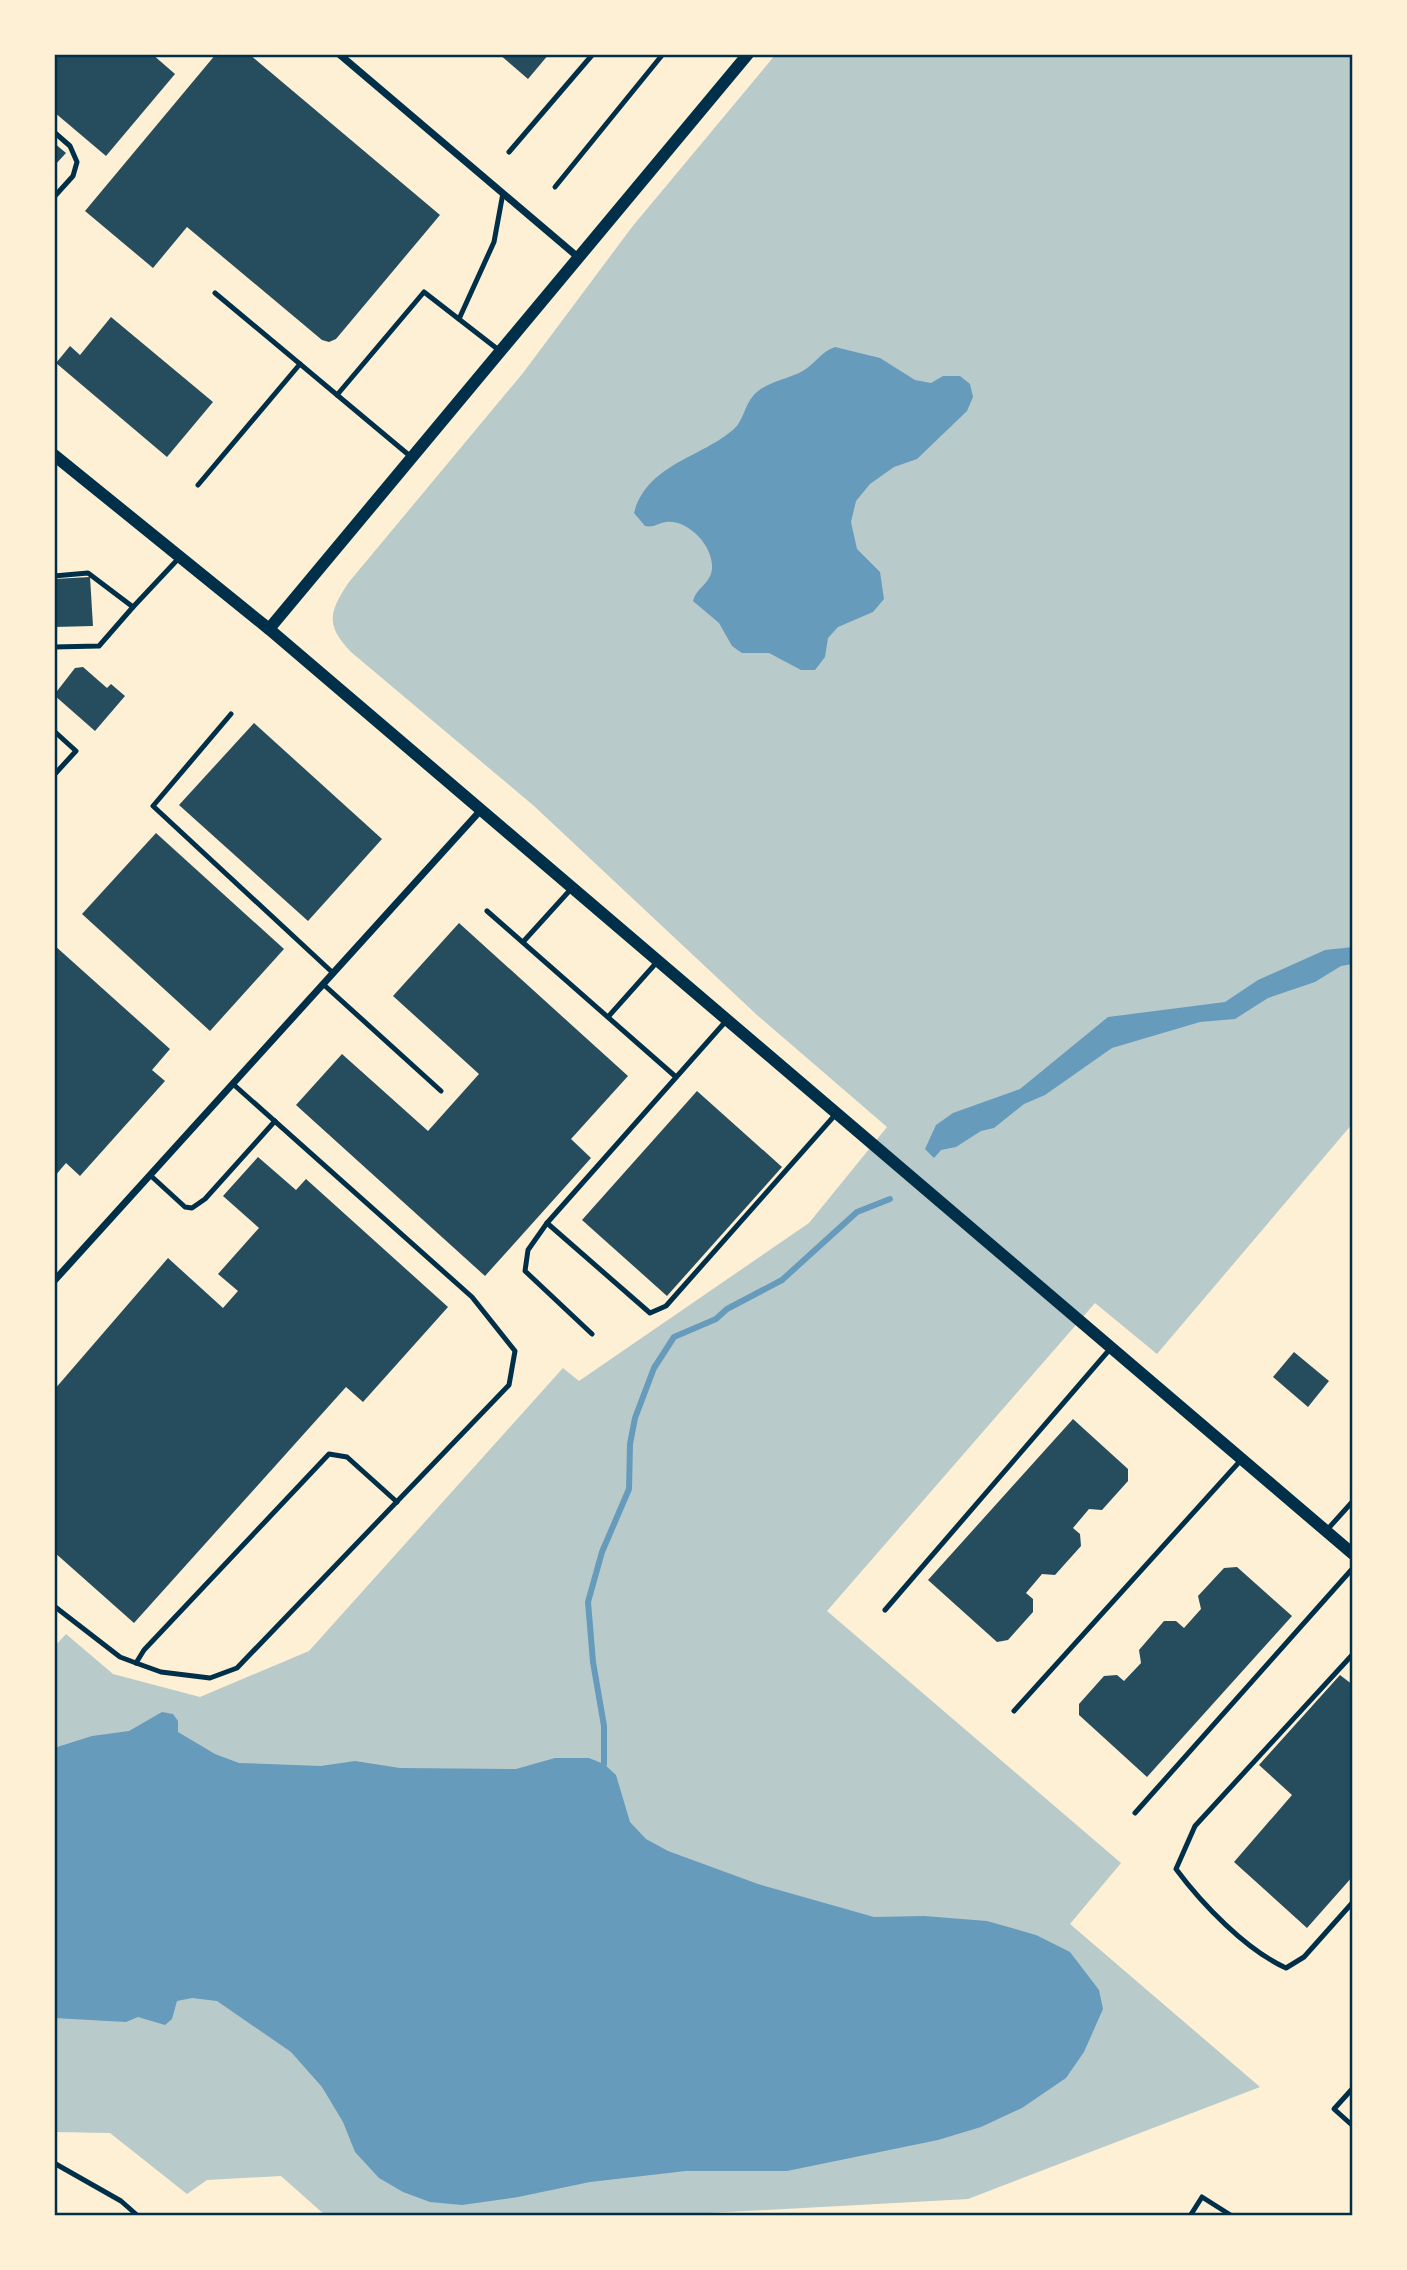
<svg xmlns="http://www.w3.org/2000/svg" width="1407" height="2270" viewBox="0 0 1407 2270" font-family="'Roboto Condensed',sans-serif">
<rect width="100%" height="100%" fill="#fdf0d5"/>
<path fill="#b9caca" d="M 776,54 L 1353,54 L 1353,1123 L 1157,1354 L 1095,1303 L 827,1611 L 1121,1863 L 1070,1924 L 1260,2087 L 968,2199 L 655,2216 L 326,2216 L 281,2176 L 207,2180 L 187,2194 L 110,2133 L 54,2132 L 54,1647 L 66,1634 L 113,1674 L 200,1697 L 309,1651 L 563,1368 L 579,1381 L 809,1223 L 887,1127 L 757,1015 L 534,806 L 351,652 C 325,625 329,612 349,582 L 523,373 L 632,227 Z"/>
<g fill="#669bbc">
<path d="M 835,347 L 880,358 L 915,380 L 931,383 L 943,376 L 960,376 L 970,384 L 973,397 L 967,411 L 917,459 L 894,467 L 870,484 L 856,501 L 851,522 L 857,549 L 880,572 L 884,599 L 873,612 L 838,627 L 828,638 L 825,657 L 815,670 L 801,670 L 769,653 L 742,653 L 732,646 L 719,623 L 693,601 C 696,589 707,585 711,574 C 718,551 690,519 666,522 C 658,523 654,528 645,526 L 634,513 C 647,464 701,458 734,429 C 743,421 745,405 753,396 C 765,382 785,380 801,372 C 815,365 820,352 835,347 Z"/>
<polygon points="1353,947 1353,964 1341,966 1315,982 1268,998 1235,1019 1200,1022 1112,1048 1045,1095 1024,1104 994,1128 981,1131 956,1147 941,1150 934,1158 925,1149 936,1125 953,1113 1020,1089 1108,1017 1225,1002 1258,980 1325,950"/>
<polygon points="162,1712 173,1714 178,1721 178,1732 215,1754 239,1763 321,1766 355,1761 400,1768 516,1769 555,1758 589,1758 604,1764 616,1775 630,1822 646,1839 668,1851 758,1884 874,1917 924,1916 987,1921 1036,1935 1070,1952 1099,1990 1103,2009 1084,2052 1066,2078 1022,2108 981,2127 938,2140 787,2171 686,2171 590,2182 518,2197 462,2205 430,2202 403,2192 379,2178 355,2152 343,2122 322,2087 291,2052 217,2001 192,1998 177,2001 172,2019 165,2025 138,2017 126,2022 54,2018 54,1748 92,1736 129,1731"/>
</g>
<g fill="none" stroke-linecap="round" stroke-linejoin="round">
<polyline stroke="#669bbc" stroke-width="6" points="604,1764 604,1726 593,1662 588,1602 602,1552 629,1489 630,1444 635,1418 654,1368 674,1337 716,1319 727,1309 782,1280 857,1212 890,1199"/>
</g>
<g fill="#264d5e">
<polygon points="54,54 152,54 175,74 106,156 54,112"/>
<polygon points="216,54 249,54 440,215 336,339 329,342 322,340 187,227 153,268 85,211"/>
<polygon points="499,54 549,54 528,79"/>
<polygon points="54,143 66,153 54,166"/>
<polygon points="111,317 213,402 167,457 56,363 70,346 80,355"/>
<polygon points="90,577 93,626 54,627 54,579"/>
<polygon points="83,667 107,688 111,684 125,696 95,731 54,695 75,668"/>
<polygon points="254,723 382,839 308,921 179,805"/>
<polygon points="156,833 284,949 210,1031 82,914"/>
<polygon points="459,923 628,1076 571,1139 591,1158 485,1276 296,1105 342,1054 428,1131 479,1074 393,996"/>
<polygon points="54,945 170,1049 152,1070 165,1081 80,1176 66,1163 54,1177"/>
<polygon points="697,1091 782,1167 667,1296 582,1220"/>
<polygon points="258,1157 296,1190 306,1179 448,1307 363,1402 346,1387 134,1623 54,1552 54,1390 168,1258 223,1308 238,1291 218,1274 259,1228 223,1196"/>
<polygon points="1294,1352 1329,1381 1308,1407 1273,1377"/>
<polygon points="1073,1419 1128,1469 1128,1481 1102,1510 1089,1509 1073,1528 1080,1534 1081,1546 1055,1575 1042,1574 1026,1593 1033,1599 1033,1612 1008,1640 997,1642 928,1580"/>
<polygon points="1237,1567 1292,1616 1147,1777 1079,1715 1079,1704 1104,1676 1117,1675 1124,1681 1141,1663 1139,1650 1164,1621 1176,1621 1184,1628 1201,1609 1198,1596 1224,1568"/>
<polygon points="1340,1675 1353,1685 1353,1876 1307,1928 1234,1862 1292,1795 1259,1765"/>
</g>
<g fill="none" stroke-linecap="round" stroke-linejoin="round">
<g stroke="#003049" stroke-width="5">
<polyline points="54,132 70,146 77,162 73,176 54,197"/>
<polyline points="509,152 593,54"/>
<polyline points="555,187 663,54"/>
<polyline points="215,293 410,456"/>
<polyline points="459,319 494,242 503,193"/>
<polyline points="337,395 424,292 500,351"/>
<polyline points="198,485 300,364"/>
<polyline points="54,576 88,573 133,607 179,558"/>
<polyline points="54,647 99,646 133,607"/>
<polyline points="231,714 153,806 333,973"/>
<polyline points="54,731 76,751 54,775"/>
<polyline points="487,911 676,1077"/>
<polyline points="523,942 571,889"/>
<polyline points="323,984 441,1091"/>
<polyline points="608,1017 657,962"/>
<polyline points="150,1175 185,1207 192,1208 205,1199 275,1121"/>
<polyline points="547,1223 650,1313 666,1306 835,1115"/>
<polyline points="592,1334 525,1271 528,1250 547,1223 726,1021"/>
<polyline points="1326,1531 1353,1501"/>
<polyline points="54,1606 120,1657 136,1663 161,1672 210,1678 237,1668 509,1385 515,1351 472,1297 233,1084"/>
<polyline points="885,1610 1110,1349"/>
<path d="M 1353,1654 L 1195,1826 L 1176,1869 C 1202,1904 1246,1950 1286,1968 L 1304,1957 L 1353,1902"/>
<polyline points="136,1663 144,1650 329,1454 347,1457 397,1502"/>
<polyline points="1014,1711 1241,1460"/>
<polyline points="1135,1813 1353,1568"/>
<polyline points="1353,2088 1334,2109 1353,2126"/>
<polyline points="54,2163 121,2201 138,2216"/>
<polyline points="1190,2216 1202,2197 1232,2216"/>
</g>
<g stroke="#003049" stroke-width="7">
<polyline points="339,54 579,258"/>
<polyline points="54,1281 480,811"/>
</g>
<g stroke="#003049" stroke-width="12">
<polyline points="54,455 269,629 1353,1554"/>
<polyline points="269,629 748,54"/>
</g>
</g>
<rect width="1407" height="2270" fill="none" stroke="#fdf0d5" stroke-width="112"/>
<rect x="56" y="56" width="1295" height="2158" fill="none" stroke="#003049" stroke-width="2.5"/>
</svg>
